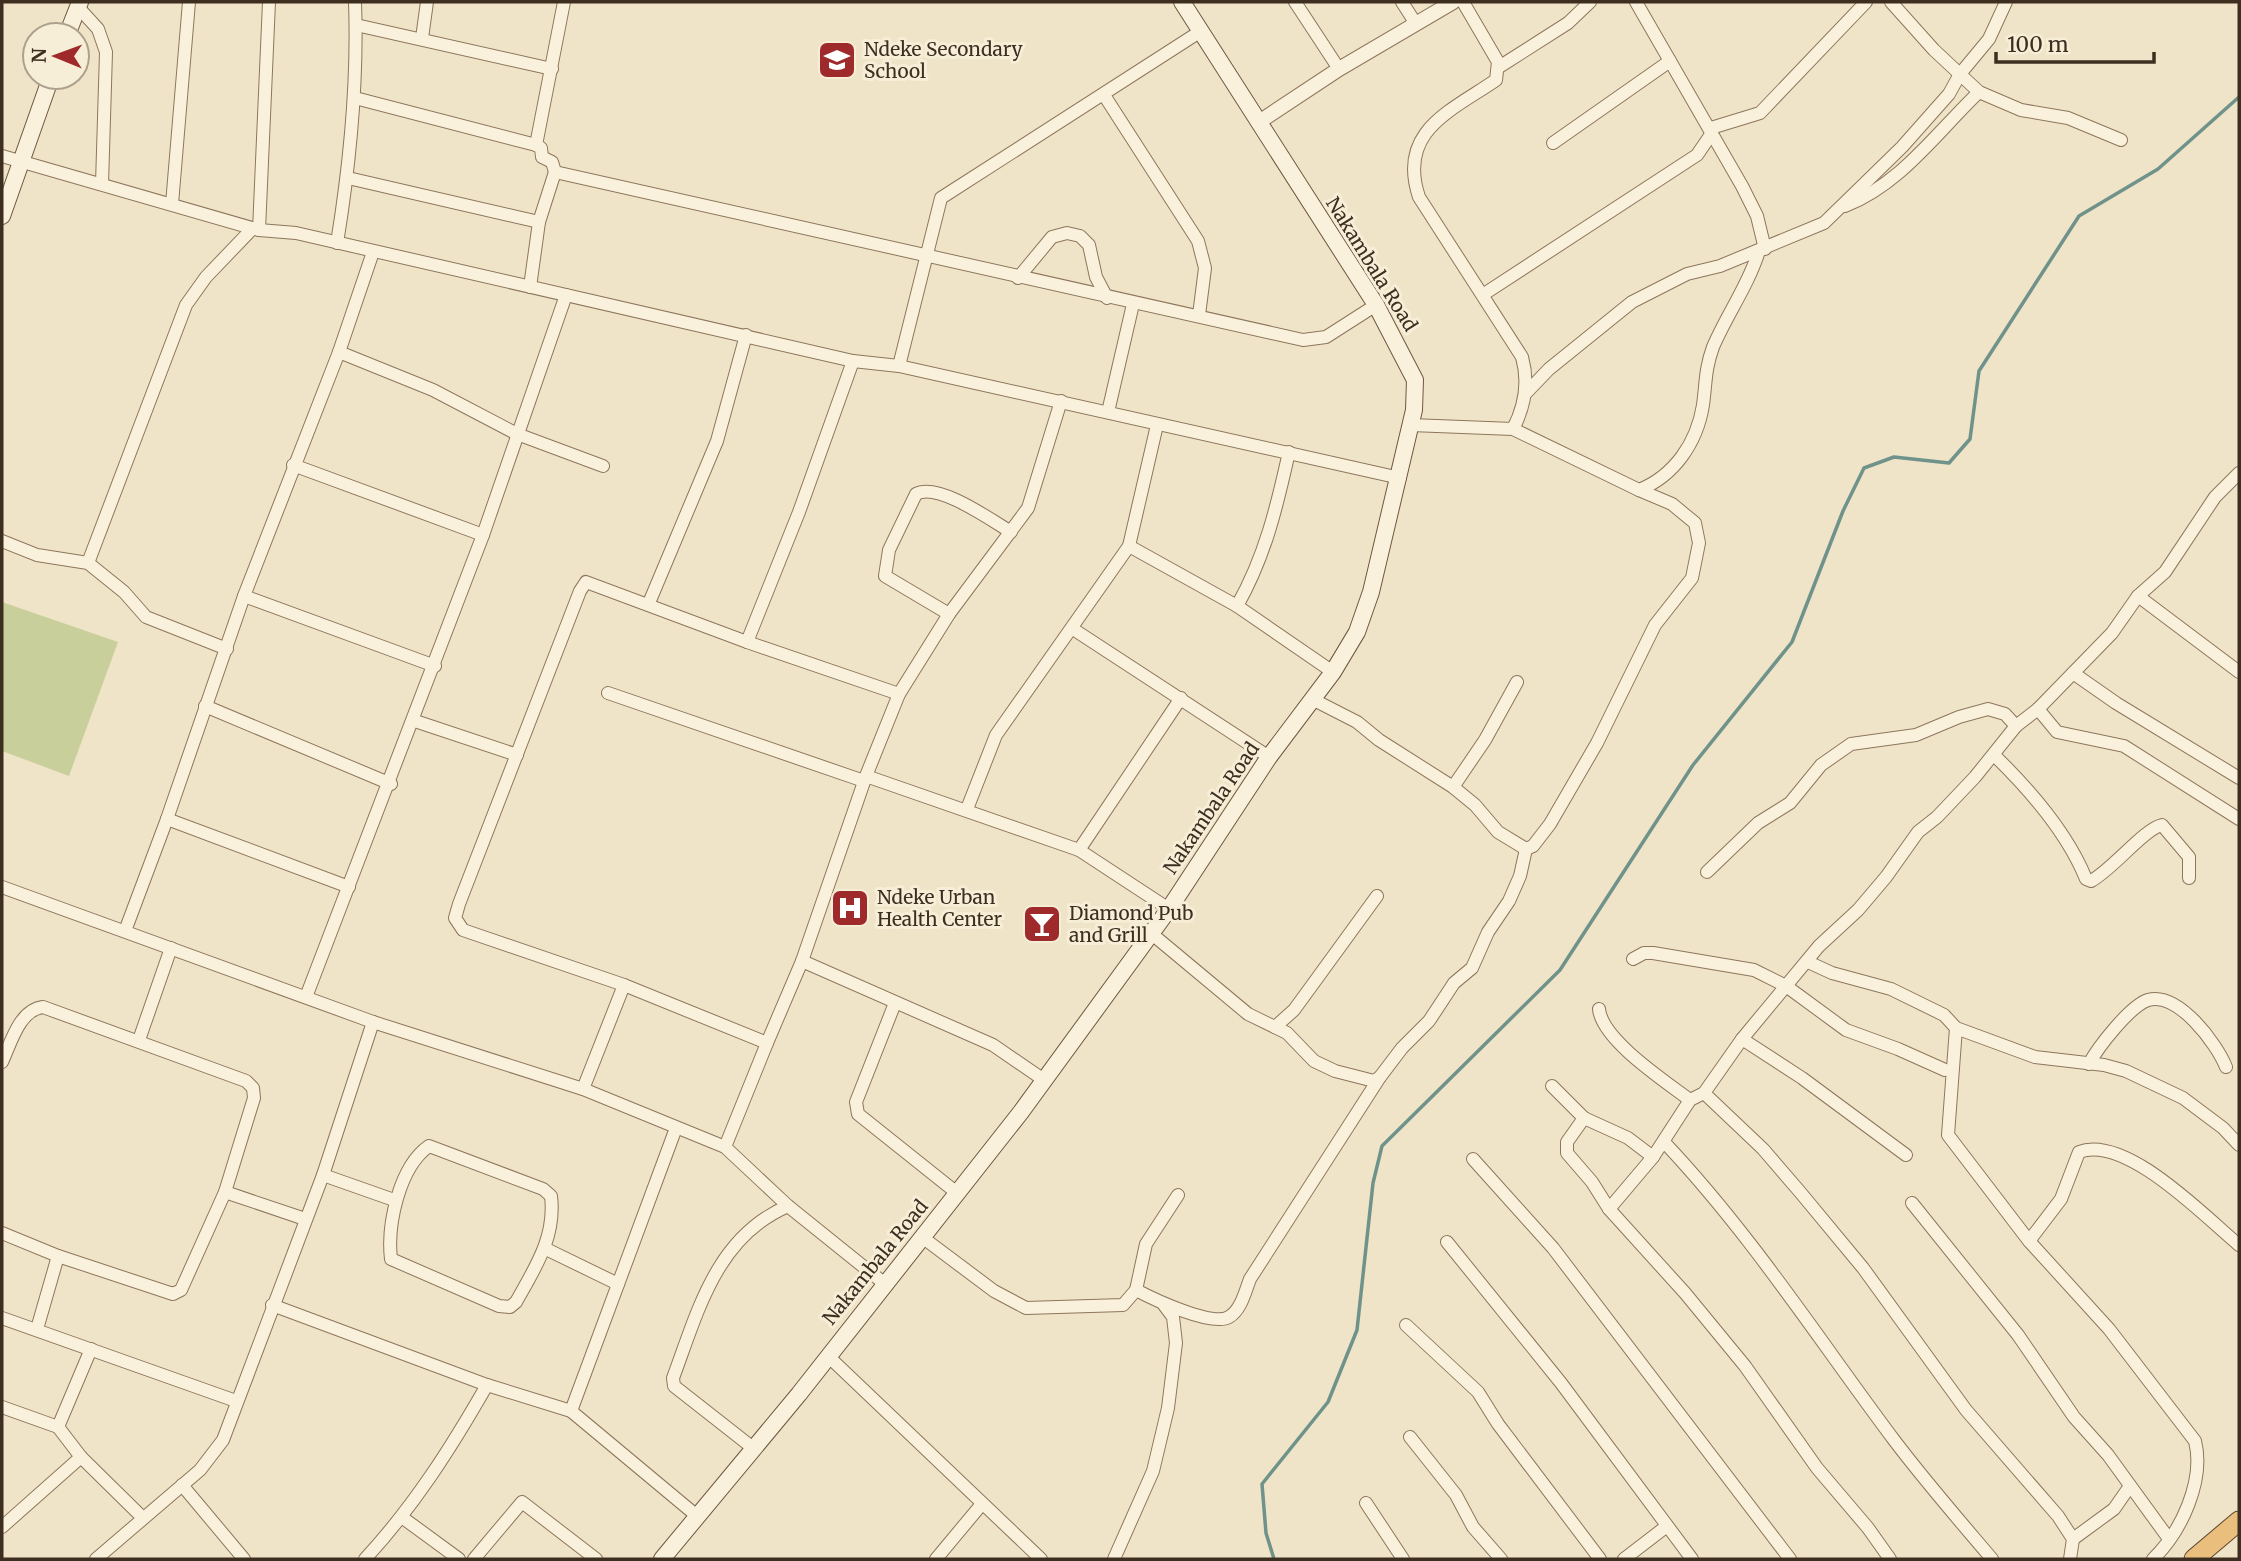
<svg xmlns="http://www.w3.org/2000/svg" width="2241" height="1561" viewBox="0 0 2241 1561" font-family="Merriweather,serif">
<rect width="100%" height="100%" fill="#f0e4c8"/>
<polygon fill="#c9cf9b" points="2,602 118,642 69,776 2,751"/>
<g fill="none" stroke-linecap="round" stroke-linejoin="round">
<polyline stroke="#6f938a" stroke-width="3.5" points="1274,1559 1266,1533 1262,1484 1328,1402 1357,1330 1373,1183 1382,1146 1560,970 1693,765 1792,642 1843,511 1864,468 1894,457 1949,463 1970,439 1979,371 2079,216 2158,169 2239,97"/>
<defs>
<g id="minor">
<polyline points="1295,2 1339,69"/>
<polyline points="1402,2 1416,24"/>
<polyline points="1636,2 1742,186 1757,216 1765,249"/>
<polyline points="1891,2 1934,50 1979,92 2021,110 2068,118 2121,140"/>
<polyline points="78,7 98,29 106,52 102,184"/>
<polyline points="356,25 552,69"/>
<polyline points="422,38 427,2"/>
<polyline points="1499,67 1568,23 1590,2"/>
<polyline points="1104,95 1198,241 1205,268 1199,315"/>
<polyline points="355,98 536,145"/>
<polyline points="1711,128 1760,113 1866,2"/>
<polyline points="1553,143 1670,61"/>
<polyline points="2,156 259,230 296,233 853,361 899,366 1400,478"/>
<polyline points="555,172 552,162 542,157 541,148 536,145 564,2"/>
<polyline points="348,178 539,222"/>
<polyline points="172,204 189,2"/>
<path d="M 1845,206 C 1901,184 1937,132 1979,92"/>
<polyline points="259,230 269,2"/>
<path d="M 337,243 C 350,163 358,83 355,2"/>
<polyline points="1018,278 1052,237 1067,233 1080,236 1089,245 1096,277 1107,298"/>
<polyline points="530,287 539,222 555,172 1303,340 1326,337 1376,305"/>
<polyline points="1484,294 1697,155 1710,136"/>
<polyline points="339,352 433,390 517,434 603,466"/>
<polyline points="899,366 941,198 1201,31"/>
<polyline points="1525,394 1549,369 1632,302 1687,274 1720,266 1824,223 1902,147 1949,94 1960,74 1989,39 2006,2"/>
<polyline points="1108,412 1133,304"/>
<polyline points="1157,425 1129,546 1237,606 1333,672"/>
<path d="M 1411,425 L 1513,429 C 1525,406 1529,382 1522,357 L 1419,197 C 1397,131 1451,111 1496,80 L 1498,62 L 1463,2"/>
<path d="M 1513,429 L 1639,490 C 1674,476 1697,443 1703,405 C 1706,383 1705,369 1713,347 C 1727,314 1748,286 1759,251"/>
<polyline points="293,465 483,535"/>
<polyline points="2,541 37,555 88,563 124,592 146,617 227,649"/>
<polyline points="88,563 186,305 206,277 253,228"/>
<polyline points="244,596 435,666"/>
<polyline points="2138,596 2239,672"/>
<polyline points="649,603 717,441 746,335"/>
<path d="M 1237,606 C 1265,557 1277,506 1289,452"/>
<path d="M 949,614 L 885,576 L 889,550 L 916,494 C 938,482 991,520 1011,532"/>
<polyline points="1073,629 1269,757"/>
<polyline points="747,642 799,512 853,361"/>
<polyline points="2073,673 2116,703 2239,778"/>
<polyline points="608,693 864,781"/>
<polyline points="1312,699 1357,722 1379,740 1453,787 1475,805 1498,832 1526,849"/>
<polyline points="205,706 391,784"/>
<polyline points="2038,709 2057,732 2124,746 2239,819"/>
<polyline points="415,721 517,755"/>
<path d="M 1994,755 C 2030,790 2067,832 2086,879 L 2091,881 C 2113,869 2144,829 2162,825 L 2189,857 L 2189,878"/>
<polyline points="866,776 1079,850 1169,909"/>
<polyline points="1453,787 1485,740 1517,682"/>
<polyline points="967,809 996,735 1129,546"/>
<polyline points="167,819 244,596 339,352 373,252"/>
<polyline points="1079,850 1181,698"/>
<polyline points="1707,872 1758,823 1790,803 1821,765 1851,744 1916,735 1959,717 1988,709 2005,714 2016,726"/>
<polyline points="2,887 373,1022 583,1089 725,1147 788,1206 885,1284"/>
<polyline points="125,931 167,819 349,887"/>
<polyline points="1152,934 1248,1014 1287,1033 1314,1061 1335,1071 1374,1081 1380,1077"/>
<polyline points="1633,959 1644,953 1653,953 1754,970 1786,986 1846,1030 1898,1049 1945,1070"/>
<polyline points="802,961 993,1045 1044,1080"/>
<polyline points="1808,962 1832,973 1891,989 1944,1015 1956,1028 2035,1057 2104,1065 2126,1071 2183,1098 2223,1128 2239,1145"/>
<polyline points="306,997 483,535 566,295"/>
<polyline points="895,1003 856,1102 858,1114 957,1193"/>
<path d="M 1599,1009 C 1602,1040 1665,1081 1690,1100"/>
<polyline points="1275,1027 1294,1010 1377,896"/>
<path d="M 1956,1028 L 1948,1135 L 2029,1241 L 2061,1199 L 2079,1152 C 2126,1134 2205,1217 2239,1245"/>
<polyline points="1742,1039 1802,1078 1906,1155"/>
<polyline points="139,1040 171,948"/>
<polyline points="767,1043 802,961 866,776 899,694 949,614 1028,508 1061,401"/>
<path d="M 2,1062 C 11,1043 19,1010 43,1007 L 246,1081 L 253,1088 L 254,1098 L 225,1192 L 181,1290 L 173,1294 L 58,1256 L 2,1233"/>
<path d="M 2089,1064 C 2098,1047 2130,1006 2148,1000 C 2178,991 2217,1044 2226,1067"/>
<polyline points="1552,1086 1584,1118 1628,1138 1653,1157"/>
<polyline points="583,1089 624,985"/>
<polyline points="1704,1093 1763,1149 1800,1192 1863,1268 1966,1410 2058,1516 2073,1539 2070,1559"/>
<polyline points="1584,1118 1567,1142 1567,1153 1592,1182 1609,1209 1685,1293 1745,1366 1817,1468 1868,1528 1890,1559"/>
<polyline points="676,1128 571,1411 697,1516"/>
<path d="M 1664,1142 C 1751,1234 1819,1340 1894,1440 C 1925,1481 1959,1520 1992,1559"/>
<path d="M 429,1146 L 543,1189 L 551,1196 C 556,1237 535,1268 516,1302 L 510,1307 L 499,1306 L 391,1259 C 387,1225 399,1167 429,1146 Z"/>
<polyline points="725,1147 767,1043 624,985 463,930 455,918 459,904 580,591 586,582 747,642 899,694"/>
<polyline points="1473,1159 1553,1248 1790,1559"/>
<polyline points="323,1175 394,1200"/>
<polyline points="225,1192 305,1219"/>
<polyline points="1912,1203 2018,1335 2074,1417 2108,1455 2169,1539"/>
<polyline points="1609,1209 1653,1157 1690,1100 1704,1093 1742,1039 1819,946 1858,910 1886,877 1918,832 1937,817 1975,777 2016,726 2038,709 2112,633 2138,596 2165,572 2215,497 2239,473"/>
<polyline points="922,1237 994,1291 1026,1308 1123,1305 1136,1290 1146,1244 1178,1195"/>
<path d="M 2029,1241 L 2109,1329 L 2195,1441 C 2205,1481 2181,1532 2153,1559"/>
<polyline points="1447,1242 1561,1383 1692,1559"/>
<polyline points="546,1249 618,1284"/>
<path d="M 1136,1290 C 1153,1299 1212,1327 1229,1317 C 1241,1310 1245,1292 1250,1279 L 1380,1077 L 1402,1048 L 1429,1021 L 1454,983 L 1472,968 L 1488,932 L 1509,901 L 1520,876 L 1526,849 L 1533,846 L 1550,824 L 1597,743 L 1655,625 L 1692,578 L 1699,543 L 1695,523 L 1672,504 L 1639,490"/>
<polyline points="272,1305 487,1385 571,1411"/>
<polyline points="2,1318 236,1401"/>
<polyline points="1406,1325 1478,1392 1498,1424 1600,1559"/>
<polyline points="37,1329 58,1256"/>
<polyline points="828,1356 1041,1559"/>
<polyline points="2,1407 58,1427 81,1457 143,1518"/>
<polyline points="58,1427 91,1349"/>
<polyline points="1410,1437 1456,1495 1473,1527 1501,1559"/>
<path d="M 753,1448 L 674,1386 L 673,1378 C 698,1311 716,1237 788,1206"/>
<polyline points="182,1485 244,1559"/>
<polyline points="1366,1503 1403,1559"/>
<polyline points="403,1518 459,1559"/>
<polyline points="2,1527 81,1457"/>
<polyline points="2073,1539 2114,1509 2130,1486"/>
<polyline points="96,1559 200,1470 223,1440 323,1175 373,1022"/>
<path d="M 365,1559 C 414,1506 451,1448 487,1385"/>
<polyline points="474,1559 522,1502 596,1559"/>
<polyline points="936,1559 981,1505"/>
<polyline points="1114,1559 1153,1471 1168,1408 1176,1343 1173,1317 1164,1305"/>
<polyline points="1624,1559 1667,1526"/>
</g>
<polyline id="tertiary" points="1259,122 1339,69 1453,2"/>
<g id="secondary">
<polyline points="67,35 80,2"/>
<polyline points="2,216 51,77"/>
<polyline points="662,1559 799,1394 1021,1112 1169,909 1269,757 1333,672 1357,632 1371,592 1414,410 1415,380 1376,305 1182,2"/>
</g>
<polyline id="trunk" points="2194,1559 2239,1521"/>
</defs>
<use href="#minor" stroke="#8d765c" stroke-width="14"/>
<use href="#tertiary" stroke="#8d765c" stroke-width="16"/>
<use href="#secondary" stroke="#6f573f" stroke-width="18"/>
<use href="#trunk" stroke="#5b4430" stroke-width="21"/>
<use href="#minor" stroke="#faf1dc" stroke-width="12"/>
<use href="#tertiary" stroke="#faf1dc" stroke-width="14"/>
<use href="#secondary" stroke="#faf1dc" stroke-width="16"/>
<use href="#trunk" stroke="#eabe7c" stroke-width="19"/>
</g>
<defs>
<symbol id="school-square" viewBox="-11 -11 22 22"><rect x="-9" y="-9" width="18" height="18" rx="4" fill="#9e2a2b" stroke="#f7eed8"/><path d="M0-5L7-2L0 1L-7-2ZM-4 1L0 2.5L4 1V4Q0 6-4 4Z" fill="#fff"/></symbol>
<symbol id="hospital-square" viewBox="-11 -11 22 22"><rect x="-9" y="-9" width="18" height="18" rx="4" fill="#9e2a2b" stroke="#f7eed8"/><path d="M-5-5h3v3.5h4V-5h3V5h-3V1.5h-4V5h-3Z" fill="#fff"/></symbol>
<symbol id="bar-square" viewBox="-11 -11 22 22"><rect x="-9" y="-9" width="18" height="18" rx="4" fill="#9e2a2b" stroke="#f7eed8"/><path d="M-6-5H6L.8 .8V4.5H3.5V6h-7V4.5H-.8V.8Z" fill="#fff"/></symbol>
</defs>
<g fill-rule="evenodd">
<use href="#school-square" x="815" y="38" width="44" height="44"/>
<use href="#hospital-square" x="828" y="886" width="44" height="44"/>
<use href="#bar-square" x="1020" y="902" width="44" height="44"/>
</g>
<g text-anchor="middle" stroke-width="6" stroke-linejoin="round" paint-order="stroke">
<g font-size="19" fill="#3d2e20" stroke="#f7eed8" text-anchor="start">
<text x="864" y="56">Ndeke Secondary<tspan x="864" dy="22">School</tspan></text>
<text x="877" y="904">Ndeke Urban<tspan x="877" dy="22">Health Center</tspan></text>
<text x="1069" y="920">Diamond Pub<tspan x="1069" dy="22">and Grill</tspan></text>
</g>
<g font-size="19" fill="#3d2e20" stroke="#f7eed8">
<text transform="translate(1372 264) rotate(58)" y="7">Nakambala Road</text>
<text transform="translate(1211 808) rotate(-56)" y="7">Nakambala Road</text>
<text transform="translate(875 1262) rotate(-51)" y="7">Nakambala Road</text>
</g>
</g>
<rect width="2241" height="1561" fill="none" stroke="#3d2e20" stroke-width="7"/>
<g transform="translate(56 56) rotate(271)"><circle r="33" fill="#f7eed8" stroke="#ada18e" stroke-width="2"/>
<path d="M0-5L12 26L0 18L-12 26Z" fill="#9e2a2b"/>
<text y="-10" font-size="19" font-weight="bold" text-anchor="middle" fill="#3d2e20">N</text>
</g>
<path d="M1996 52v10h158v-10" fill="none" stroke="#3d2e20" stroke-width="3.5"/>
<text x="2007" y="52" font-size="21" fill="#3d2e20" stroke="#f7eed8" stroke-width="5" paint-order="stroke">100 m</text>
</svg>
